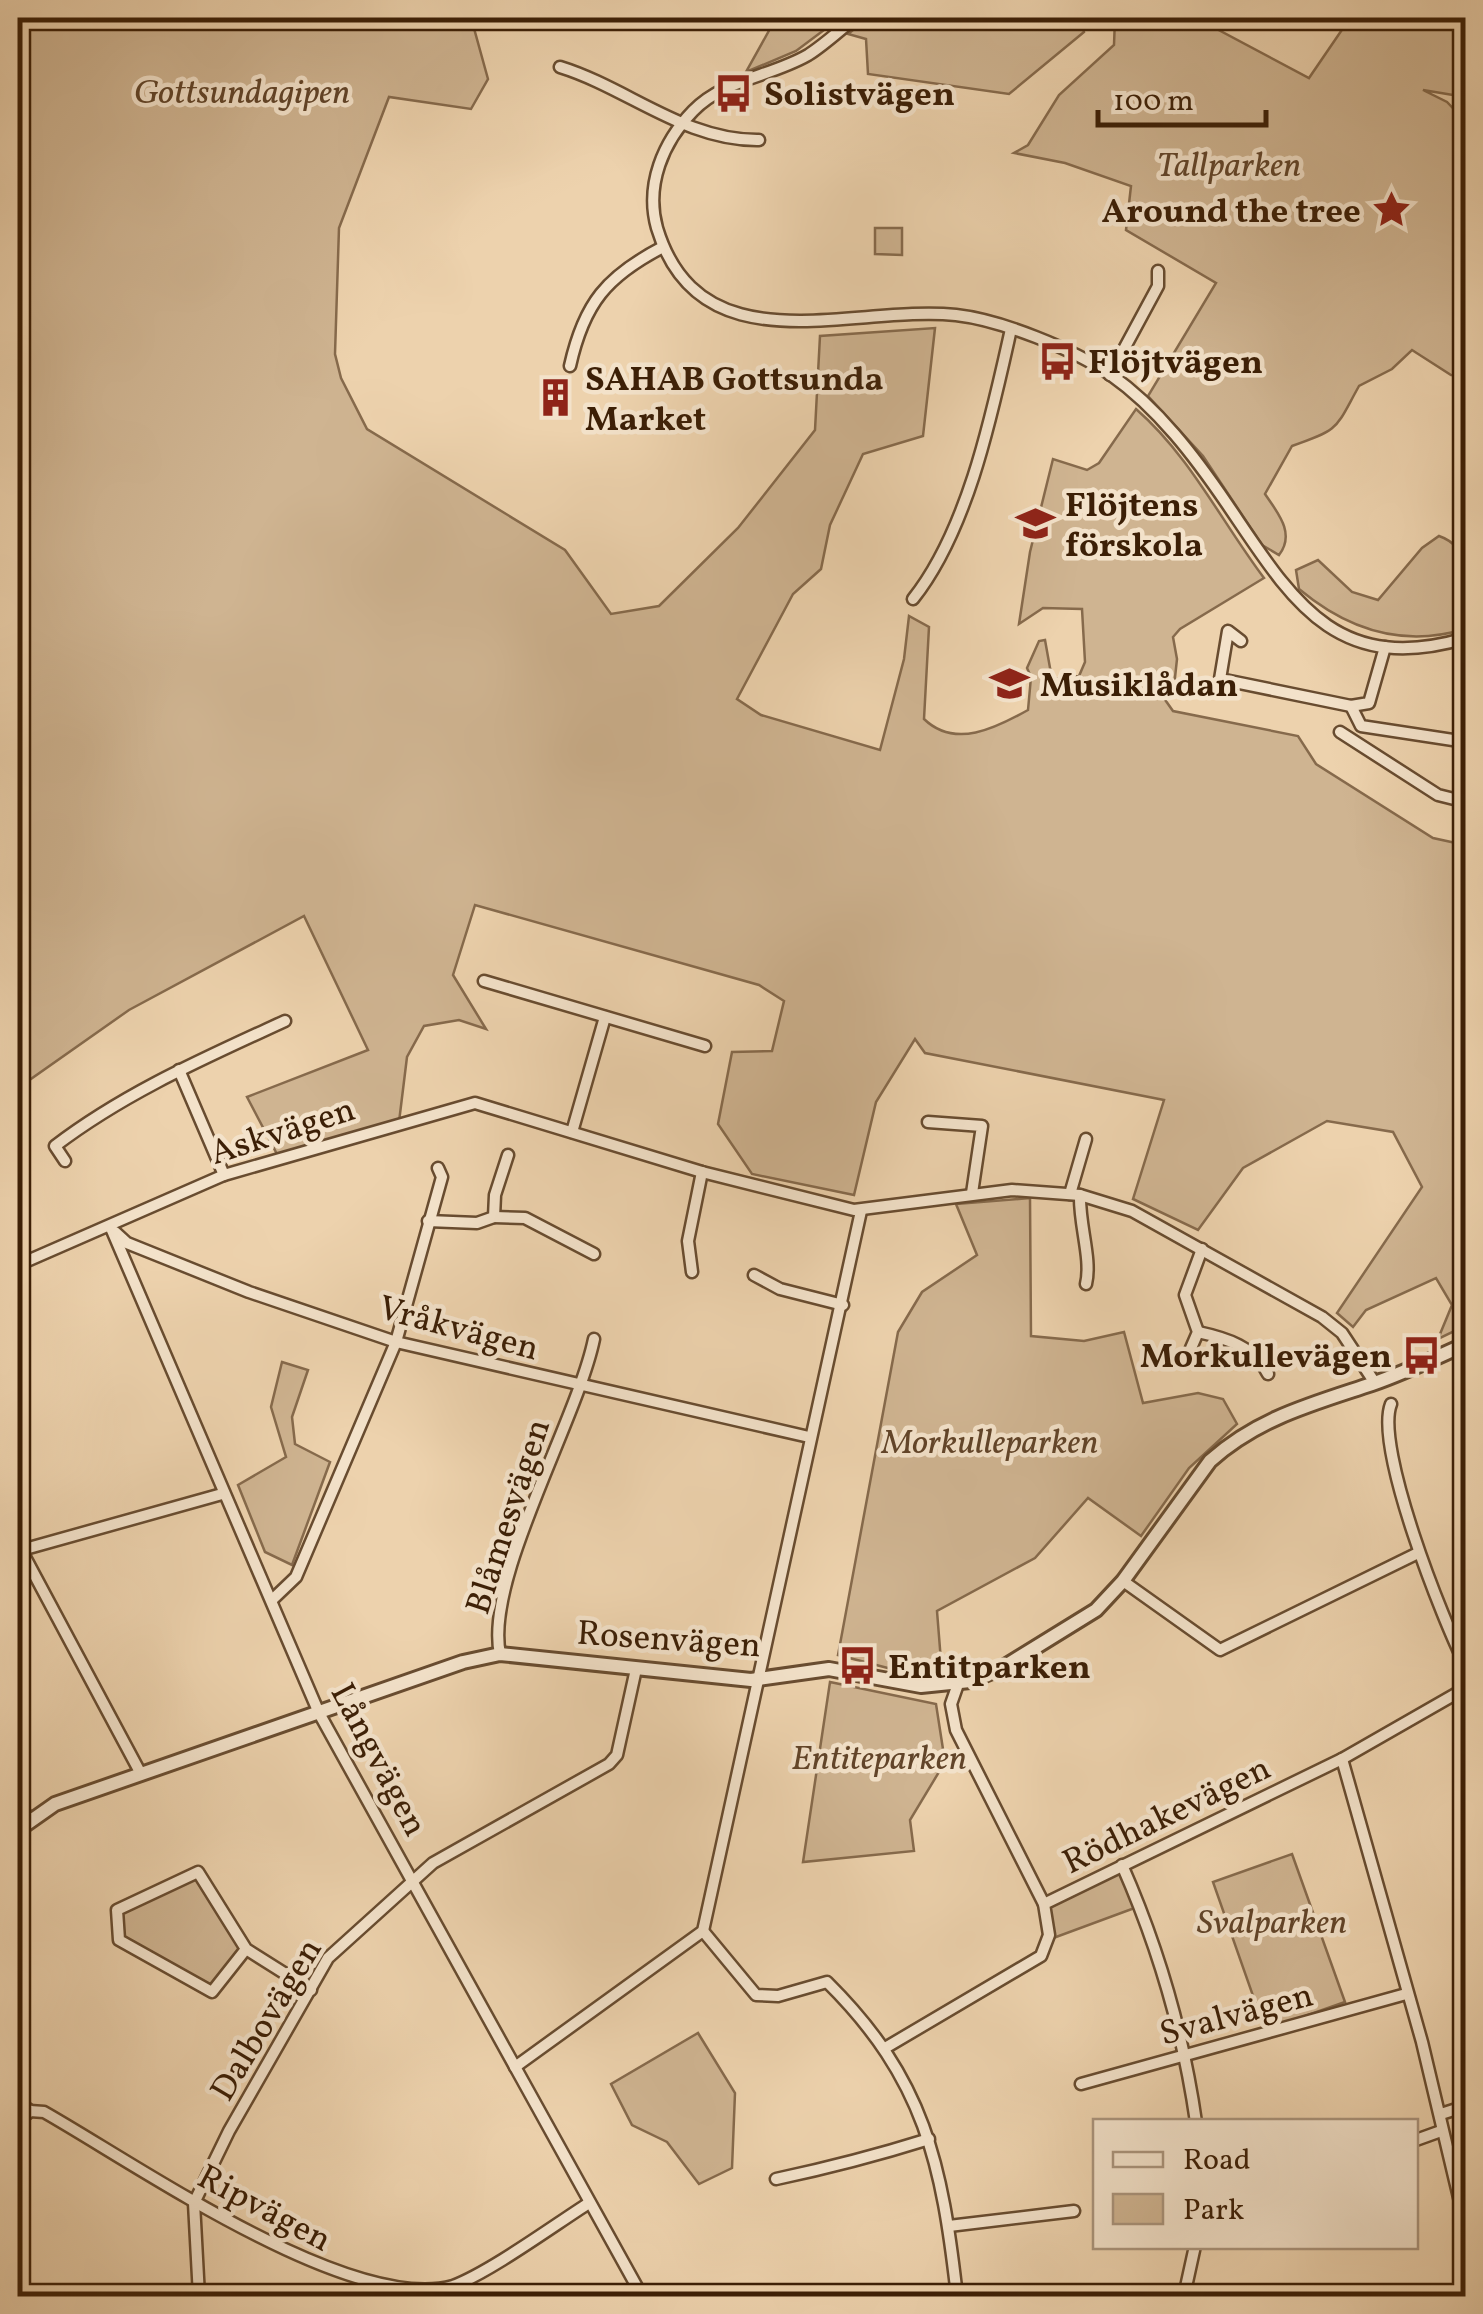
<svg xmlns="http://www.w3.org/2000/svg" width="1483" height="2314" viewBox="0 0 1483 2314" font-family="Vollkorn,serif">
<rect width="100%" height="100%" fill="#edd2ad"/>
<filter id="stains"><feTurbulence type="fractalNoise" baseFrequency=".002" numOctaves="4"/><feColorMatrix values="0 0 0 0 .2 0 0 0 0 .09 0 0 0 0 .02 0 0 0 .5 -.17"/></filter>
<radialGradient id="worn" r=".72"><stop offset=".6" stop-color="#630" stop-opacity="0"/><stop offset="1" stop-color="#630" stop-opacity=".3"/></radialGradient>
<g fill="#cfb491" stroke="#866a4c" stroke-width="2.5">
<path d="M 18,18 L 475,18 L 472,21 L 488,79 L 471,109 L 389,97 L 339,228 L 335,354 L 341,378 L 367,429 L 565,550 L 611,614 L 659,606 L 738,528 L 815,430 L 820,336 L 935,328 L 923,436 L 863,454 L 830,525 L 821,569 L 793,594 L 737,699 L 761,715 L 880,750 L 904,659 L 909,616 L 929,627 L 924,719 C 955,749 996,728 1028,710 L 1031,677 L 1027,668 L 1039,641 L 1045,640 L 1052,679 L 1079,676 L 1085,662 L 1082,609 L 1043,608 L 1019,624 L 1030,552 L 1053,459 L 1087,470 L 1099,463 L 1136,409 C 1190,456 1221,521 1264,578 L 1180,629 L 1173,637 L 1177,659 L 1174,687 L 1163,689 L 1161,694 L 1173,711 L 1298,736 L 1316,764 L 1433,838 L 1465,845 L 1465,1326 L 1438,1339 L 1452,1305 L 1436,1278 L 1366,1310 L 1353,1327 L 1337,1313 L 1422,1187 L 1393,1132 L 1327,1121 L 1243,1168 L 1198,1230 L 1133,1199 L 1164,1100 L 925,1053 L 915,1039 L 876,1102 L 854,1195 L 752,1174 L 718,1124 L 732,1052 L 772,1051 L 784,1001 L 759,985 L 475,905 L 453,975 L 486,1029 L 459,1020 L 424,1026 L 407,1057 L 399,1122 L 278,1156 L 247,1097 L 368,1050 L 304,916 L 129,1010 L 18,1088 Z"/>
<polygon points="776,18 840,18 796,51 746,72"/>
<polygon points="868,18 1081,18 1084,32 1009,94 868,74 866,39 848,34"/>
<path d="M 1115,18 L 1196,18 L 1309,78 L 1350,18 L 1465,18 L 1465,97 L 1423,90 L 1447,102 L 1465,121 L 1465,376 L 1451,375 L 1412,350 L 1392,369 L 1359,386 C 1335,429 1341,429 1292,446 L 1265,494 C 1277,512 1296,533 1279,555 L 1262,545 L 1203,456 L 1148,396 L 1216,283 L 1126,230 L 1131,186 L 1065,163 L 1014,153 L 1028,145 L 1059,95 L 1114,45 Z"/>
<polygon points="875,228 902,228 902,255 875,254"/>
<path d="M 1439,536 C 1477,549 1466,596 1465,629 C 1402,648 1348,630 1299,589 L 1296,570 L 1318,560 L 1352,592 L 1378,600 L 1422,548 Z"/>
<polygon points="1030,1198 1031,1336 1084,1341 1124,1332 1143,1403 1198,1393 1223,1399 1237,1424 1189,1468 1141,1536 1088,1498 1035,1558 937,1611 942,1674 903,1672 838,1655 898,1332 922,1292 977,1255 956,1204"/>
<polygon points="282,1362 308,1370 292,1417 295,1444 330,1462 292,1565 265,1552 238,1485 286,1457 271,1407"/>
<polygon points="830,1682 936,1704 945,1762 910,1820 914,1851 803,1862"/>
<polygon points="1292,1854 1345,2002 1265,2030 1213,1882"/>
<polygon points="1122,1865 1140,1906 1048,1940 1044,1904"/>
<polygon points="198,1872 246,1949 212,1992 119,1940 123,1903"/>
<polygon points="698,2033 735,2093 732,2168 699,2184 667,2142 632,2125 611,2084"/>
</g>
<g fill="none" stroke-linecap="round" stroke-linejoin="round">
<defs>
<g id="minor">
<path d="M 855,18 C 840,30 824,45 808,55 C 770,77 724,79 693,111 C 663,142 645,185 657,228 C 700,370 854,304 956,315 C 1001,320 1073,349 1111,375 C 1158,408 1195,457 1227,504 C 1291,598 1334,677 1466,638"/>
<path d="M 560,67 C 628,88 685,141 759,140"/>
<path d="M 570,366 C 584,303 607,276 663,247"/>
<polyline points="1110,375 1158,286 1158,271"/>
<path d="M 913,599 C 968,530 992,414 1011,329"/>
<polyline points="1241,641 1228,631 1220,679 1351,706 1369,703 1385,647"/>
<polyline points="1351,706 1361,726 1466,742"/>
<polyline points="1340,732 1438,795 1466,802"/>
<polyline points="484,981 705,1046"/>
<polyline points="179,1070 224,1175"/>
<polyline points="928,1122 982,1126 972,1193"/>
<polyline points="572,1132 605,1017"/>
<path d="M 65,1161 L 55,1146 C 126,1092 205,1058 285,1021"/>
<polyline points="1070,1194 1086,1139"/>
<path d="M 1080,1195 C 1079,1225 1092,1259 1086,1284"/>
<polyline points="494,1217 525,1218 594,1254"/>
<polyline points="428,1221 477,1223 494,1217 495,1195 508,1155"/>
<polyline points="111,1228 319,1713 642,2296"/>
<polyline points="115,1232 127,1243 249,1292 396,1342 809,1437"/>
<polyline points="18,1265 224,1175 475,1103 702,1172 854,1210 1012,1190 1080,1195 1132,1211 1322,1317 1342,1333 1375,1383"/>
<polyline points="692,1272 688,1241 702,1172"/>
<polyline points="754,1275 780,1289 843,1305"/>
<path d="M 1198,1332 C 1226,1338 1255,1347 1268,1374"/>
<polyline points="1185,1362 1198,1332 1185,1295 1202,1249"/>
<path d="M 1391,1404 C 1374,1447 1443,1621 1466,1666"/>
<polyline points="18,1544 141,1774"/>
<polyline points="18,1551 222,1494"/>
<polyline points="1123,1581 1220,1650 1418,1553"/>
<polyline points="273,1599 296,1577 396,1342 442,1177 438,1168"/>
<path d="M 500,1654 C 484,1580 577,1421 594,1339"/>
<polyline points="958,1684 951,1704 956,1730 1044,1904"/>
<polyline points="1342,1759 1422,2042 1466,2227"/>
<polyline points="18,1805 29,1818"/>
<path d="M 1122,1865 C 1159,1949 1183,2031 1196,2122"/>
<path d="M 703,1931 L 756,1995 L 778,1996 L 827,1982 C 925,2079 942,2164 957,2296"/>
<polyline points="246,1949 212,1992 119,1940 117,1910 198,1872 246,1949 311,1990"/>
<polyline points="885,2048 1041,1956 1049,1935 1044,1904 1342,1759 1466,1688"/>
<polyline points="515,2067 703,1931 861,1211"/>
<polyline points="1081,2084 1406,1994"/>
<polyline points="18,2101 30,2111"/>
<path d="M 30,2111 L 44,2112 C 136,2164 350,2314 453,2286 C 490,2272 553,2226 589,2203"/>
<polyline points="1441,2114 1466,2106"/>
<polyline points="18,2122 30,2111"/>
<polyline points="1416,2140 1441,2131"/>
<path d="M 776,2179 C 828,2168 878,2155 929,2139"/>
<polyline points="949,2226 1074,2211"/>
<polyline points="199,2296 194,2203 229,2131 328,1958 433,1863 609,1764 617,1755 636,1669"/>
<polyline points="1184,2296 1195,2246"/>
</g>
<path id="tertiary" d="M 18,1830 L 55,1804 L 463,1662 L 500,1654 L 751,1680 L 829,1669 L 921,1686 L 970,1681 L 1002,1668 L 1096,1610 L 1123,1581 L 1210,1461 C 1258,1418 1312,1404 1372,1384 C 1404,1373 1435,1358 1466,1344"/>
</defs>
<use href="#minor" stroke="#684c30" stroke-width="15"/>
<use href="#tertiary" stroke="#684c30" stroke-width="18"/>
<use href="#minor" stroke="#f3e2ca" stroke-width="10"/>
<use href="#tertiary" stroke="#f3e2ca" stroke-width="12"/>
</g>
<defs>
<symbol id="bus-bare" viewBox="-9 -9 18 18"><path d="M-5-6H5V4H4V6H2V4H-2V6H-4V4H-5ZM-3.5-4V0h7V-4ZM-3.5 1.2v1.5H-2V1.2ZM2 1.2v1.5H3.5V1.2Z" fill="#8f2418" stroke="#f3e2ca" stroke-width="2.5" paint-order="stroke"/></symbol>
<symbol id="sight-bare" viewBox="-9 -9 18 18"><path d="M0-6L1.8-2.2L6-1.7L2.9 1.2L3.7 5.4L0 3.3L-3.7 5.4L-2.9 1.2L-6-1.7L-1.8-2.2Z" fill="#8f2418" stroke="#f3e2ca" stroke-width="2.5" paint-order="stroke"/></symbol>
<symbol id="building-bare" viewBox="-9 -9 18 18"><path d="M-4-6H4V6H1V3H-1V6H-4ZM-2.5-4.3h1.7v1.8h-1.7ZM.8-4.3h1.7v1.8H.8ZM-2.5-1h1.7V.8h-1.7ZM.8-1h1.7V.8H.8Z" fill="#8f2418" stroke="#f3e2ca" stroke-width="2.5" paint-order="stroke"/></symbol>
<symbol id="school-bare" viewBox="-9 -9 18 18"><path d="M0-5L7-2L0 1L-7-2ZM-4 1L0 2.5L4 1V4Q0 6-4 4Z" fill="#8f2418" stroke="#f3e2ca" stroke-width="2.5" paint-order="stroke"/></symbol>
</defs>
<g fill-rule="evenodd">
<use href="#bus-bare" x="706" y="66" width="55" height="55"/>
<use href="#sight-bare" x="1364" y="182" width="55" height="55"/>
<use href="#bus-bare" x="1030" y="334" width="55" height="55"/>
<use href="#building-bare" x="528" y="370" width="55" height="55"/>
<use href="#school-bare" x="1008" y="496" width="55" height="55"/>
<use href="#school-bare" x="982" y="656" width="55" height="55"/>
<use href="#bus-bare" x="1394" y="1328" width="55" height="55"/>
<use href="#bus-bare" x="830" y="1638" width="55" height="55"/>
</g>
<g text-anchor="middle" stroke-width="9" stroke-linejoin="round" paint-order="stroke">
<g font-size="35" font-style="italic" fill="#614429" stroke="#f3e2ca">
<text x="242" y="103">Gottsundagipen</text>
<text x="1229" y="176">Tallparken</text>
<text x="990" y="1453">Morkulleparken</text>
<text x="879" y="1769">Entiteparken</text>
<text x="1272" y="1933">Svalparken</text>
</g>
<g font-size="35" font-weight="bold" fill="#3c1f06" stroke="#f3e2ca" text-anchor="start">
<text x="764" y="105">Solistvägen</text>
<text x="1361" y="222" text-anchor="end">Around the tree</text>
<text x="1088" y="373">Flöjtvägen</text>
<text x="585" y="390">SAHAB Gottsunda<tspan x="585" dy="40">Market</tspan></text>
<text x="1065" y="516">Flöjtens<tspan x="1065" dy="40">förskola</tspan></text>
<text x="1040" y="696">Musiklådan</text>
<text x="1392" y="1367" text-anchor="end">Morkullevägen</text>
<text x="888" y="1678">Entitparken</text>
</g>
<g font-size="35" fill="#3c1f06" stroke="#f3e2ca">
<text transform="translate(282 1130) rotate(-18)" y="12">Askvägen</text>
<text transform="translate(459 1327) rotate(15)" y="12">Vråkvägen</text>
<text transform="translate(507 1516) rotate(-72)" y="12">Blåmesvägen</text>
<text transform="translate(669 1638) rotate(4)" y="12">Rosenvägen</text>
<text transform="translate(380 1759) rotate(62)" y="12">Långvägen</text>
<text transform="translate(1166 1814) rotate(-26)" y="12">Rödhakevägen</text>
<text transform="translate(1236 2013) rotate(-15)" y="12">Svalvägen</text>
<text transform="translate(265 2019) rotate(-59)" y="12">Dalbovägen</text>
<text transform="translate(265 2207) rotate(28)" y="12">Ripvägen</text>
</g>
</g>
<rect width="1483" height="2314" fill="none" stroke="#edd2ad" stroke-width="60"/>
<rect x="20" y="20" width="1443" height="2274" fill="none" stroke="#3c1f06" stroke-width="5"/>
<rect x="30" y="30" width="1423" height="2254" fill="none" stroke="#3c1f06" stroke-width="2.5"/>
<rect x="1093" y="2119" width="325" height="130" fill="#f3e2ca" stroke="#aa947c" stroke-width="2.5"/>
<rect x="1113" y="2152" width="50" height="15" fill="#f3e2ca" stroke="#aa947c" stroke-width="2.5"/>
<text x="1183" y="2169" font-size="30" fill="#3c1f06">Road</text>
<rect x="1113" y="2194" width="50" height="30" fill="#cfb491" stroke="#aa947c" stroke-width="2.5"/>
<text x="1183" y="2219" font-size="30" fill="#3c1f06">Park</text>
<path d="M1098 110v15h168v-15" fill="none" stroke="#3c1f06" stroke-width="5"/>
<text x="1113" y="110" font-size="30" fill="#3c1f06" stroke="#f3e2ca" stroke-width="8" paint-order="stroke">100 m</text>
<rect width="100%" height="100%" filter="url(#stains)"/>
<rect width="100%" height="100%" fill="url(#worn)"/>
</svg>
